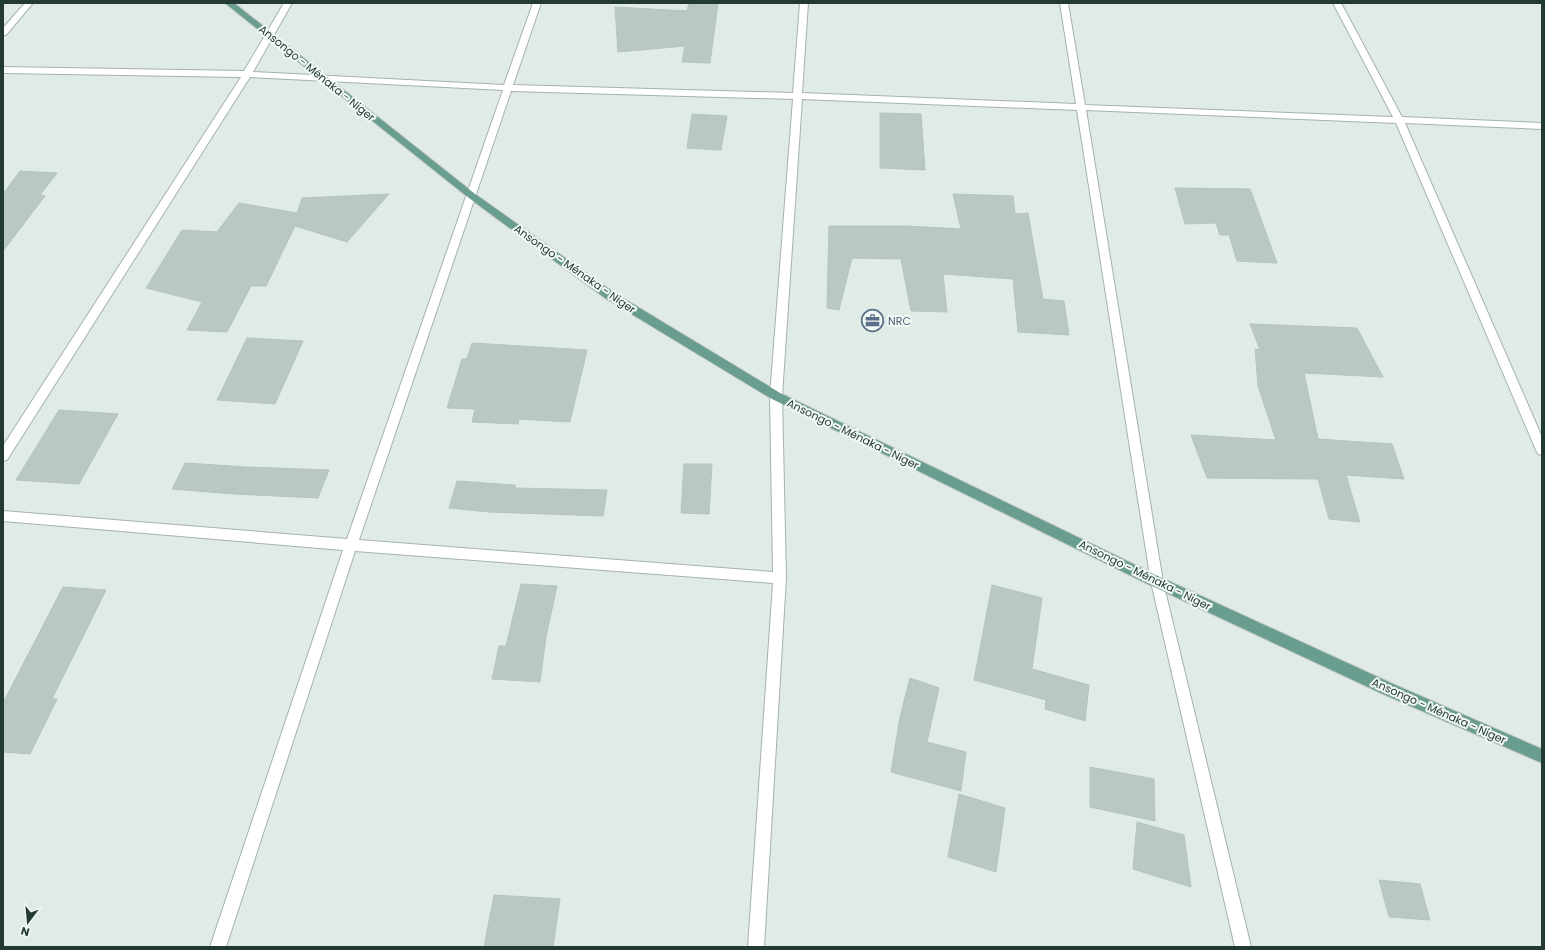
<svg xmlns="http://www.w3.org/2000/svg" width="1545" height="950" viewBox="0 0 1545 950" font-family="Poppins,sans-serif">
<rect width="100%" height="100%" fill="#e1ebe6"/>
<g fill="#bac8c2" stroke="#b4c4bd">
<polygon points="689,3 718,3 710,63 682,62 685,46 618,52 615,7 687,11"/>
<polygon points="880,113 921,114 925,170 880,168"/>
<polygon points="692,114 727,116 721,150 687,148"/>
<polygon points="20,171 57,173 40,195 45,196 3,251 3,194"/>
<polygon points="1175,188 1250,189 1277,263 1237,261 1229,235 1220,235 1216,223 1185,224"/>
<polygon points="389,194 347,242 295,226 266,286 251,286 227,332 187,330 202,302 146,288 182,230 217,232 239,203 297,213 302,198"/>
<polygon points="953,194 1013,196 1015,214 1028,213 1043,299 1064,301 1069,335 1018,332 1013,279 943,274 947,312 911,311 901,259 852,258 839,310 827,308 829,226 907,226 961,229"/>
<polygon points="1250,324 1357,328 1383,377 1304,373 1318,439 1392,444 1404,479 1346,475 1360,522 1329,519 1318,479 1207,478 1191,435 1276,440 1258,386 1255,349 1260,350"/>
<polygon points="247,338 303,341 275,404 217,400"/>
<polygon points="472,343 587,350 570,422 519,419 518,424 472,422 475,409 447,408 462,359 467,359"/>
<polygon points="59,410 118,414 79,484 16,480"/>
<polygon points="185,463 246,467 329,470 318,498 234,494 172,489"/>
<polygon points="684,464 712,464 709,514 681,513"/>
<polygon points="457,481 515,485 515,488 607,490 603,516 489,512 449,508"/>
<polygon points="521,584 557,586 546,637 540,682 492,679 499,646 506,646"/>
<polygon points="992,585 1042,598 1032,669 1089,685 1085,721 1045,709 1046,700 974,680"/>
<polygon points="63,587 106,590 52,699 57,699 30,754 3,752 3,703"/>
<polygon points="910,678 939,688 927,742 966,752 961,791 891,772 900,717"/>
<polygon points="1090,767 1154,779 1155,821 1090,807"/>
<polygon points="959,794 1005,808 996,872 948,857"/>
<polygon points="1137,822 1184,835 1191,887 1133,869"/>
<polygon points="1379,880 1420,884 1430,920 1389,917"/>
<polygon points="494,895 560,899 553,947 484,947"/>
</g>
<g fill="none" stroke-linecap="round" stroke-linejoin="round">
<defs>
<g id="minor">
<polygon points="25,3 33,3 6,35 3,35 3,28"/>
<path d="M 284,3 L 292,3 L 253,72 L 504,85 L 533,3 L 541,3 L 513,85 L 793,93 L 800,3 L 808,3 L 802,93 L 1076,104 L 1060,3 L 1068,3 L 1085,105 L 1393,117 L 1333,3 L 1341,3 L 1402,117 L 1542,123 L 1542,129 L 1405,123 L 1542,437 L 1542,455 L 1538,454 L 1536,450 L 1396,123 L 1086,110 L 1163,582 L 1251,947 L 1235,947 L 1151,582 L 1077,110 L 802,99 L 782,396 L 786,578 L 764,947 L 748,947 L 773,583 L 355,551 L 226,947 L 210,947 L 343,550 L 3,521 L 3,511 L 347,539 L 503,90 L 250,77 L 7,460 L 3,461 L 3,446 L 241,77 L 3,73 L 3,67 L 244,71 ZM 511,91 L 793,99 L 770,396 L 773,572 L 359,540 Z"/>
</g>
<polygon id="major" points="225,3 234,3 475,194 613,292 780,393 1162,578 1393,684 1542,749 1542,763 1383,694 1152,586 772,399 605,298 469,198"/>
</defs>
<use href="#minor" stroke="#a4b2ad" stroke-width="2"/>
<use href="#major" stroke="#c1c8c6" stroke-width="2"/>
<use href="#minor" fill="#fff" fill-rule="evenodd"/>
<use href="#major" fill="#699d8f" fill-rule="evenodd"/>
</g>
<defs>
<symbol id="office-ring" viewBox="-11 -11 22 22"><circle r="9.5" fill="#f2f8f5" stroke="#5c6f8a" stroke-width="1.5"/><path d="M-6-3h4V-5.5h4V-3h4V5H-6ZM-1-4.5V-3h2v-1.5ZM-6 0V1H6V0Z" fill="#5c6f8a"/></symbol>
</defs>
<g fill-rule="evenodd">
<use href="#office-ring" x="860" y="308" width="25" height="25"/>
</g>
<g text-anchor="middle" stroke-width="4" stroke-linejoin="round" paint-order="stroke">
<g font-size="11" fill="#233a34" stroke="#f2f8f5">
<text transform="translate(317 73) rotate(39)" y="4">Ansongo - Ménaka - Niger</text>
<text transform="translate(575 269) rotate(35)" y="4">Ansongo - Ménaka - Niger</text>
<text transform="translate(853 434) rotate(26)" y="4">Ansongo - Ménaka - Niger</text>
<text transform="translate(1145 575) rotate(26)" y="4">Ansongo - Ménaka - Niger</text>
<text transform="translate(1439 711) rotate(24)" y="4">Ansongo - Ménaka - Niger</text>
</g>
<g font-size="11" fill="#4e5e75" stroke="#f2f8f5" text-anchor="start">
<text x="888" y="325">NRC</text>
</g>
</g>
<rect width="1545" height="950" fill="none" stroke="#233a34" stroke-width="8"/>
<g transform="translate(28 922) rotate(196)" stroke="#f2f8f5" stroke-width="3" paint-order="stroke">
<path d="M0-3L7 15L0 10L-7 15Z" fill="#233a34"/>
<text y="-6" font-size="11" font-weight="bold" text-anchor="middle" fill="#233a34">N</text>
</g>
</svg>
